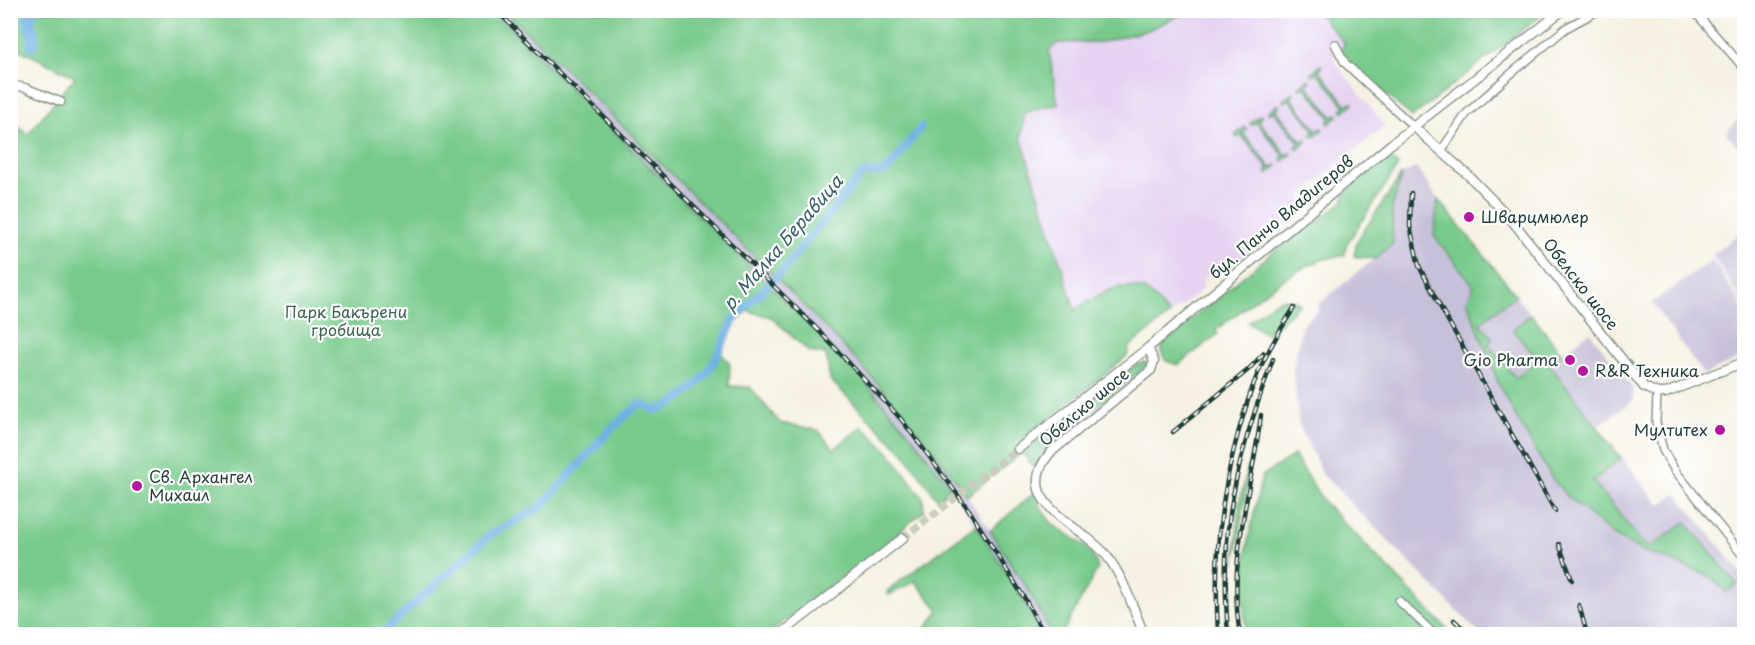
<svg xmlns="http://www.w3.org/2000/svg" width="1755" height="645" viewBox="0 0 1755 645" font-family="'Playpen Sans',sans-serif">
<rect width="100%" height="100%" fill="#fff"/>
<filter id="ink" filterUnits="userSpaceOnUse"><feTurbulence type="fractalNoise" baseFrequency=".0167" numOctaves="2"/><feDisplacementMap in="SourceGraphic" scale="12" xChannelSelector="R" yChannelSelector="G"/><feConvolveMatrix kernelMatrix="1 2 1 2 8 2 1 2 1" color-interpolation-filters="sRGB"/></filter>
<filter id="wash" filterUnits="userSpaceOnUse"><feTurbulence type="fractalNoise" baseFrequency=".008" numOctaves="4" result="noise"/><feDisplacementMap in="SourceGraphic" scale="24" xChannelSelector="R" yChannelSelector="G"/><feGaussianBlur stdDeviation="1.35" result="paint"/><feColorMatrix in="noise" values="0 0 0 0 0 0 0 0 0 0 0 0 0 0 0 0 0 1.4 0 .05"/><feComposite in="paint" operator="in"/></filter>
<g filter="url(#wash)">
<rect width="100%" height="100%" fill="#f6f1e2"/>
<polygon fill="#e5d3f1" points="1189,10 1316,11 1346,44 1332,58 1385,126 1301,195 1308,204 1216,277 1209,275 1206,277 1202,280 1204,285 1202,290 1170,315 1149,294 1087,301 1075,311 1021,137 1025,113 1045,106 1058,105 1049,51 1057,43 1102,42 1148,30"/>
<g fill="#c7c0d9">
<polygon points="493,11 505,11 771,273 887,393 946,465 972,503 1028,590 1052,634 1042,634 990,546 935,465 888,407 825,339"/>
<polygon points="1744,112 1744,154 1726,133"/>
<polygon points="1416,168 1438,199 1562,353 1590,332 1633,389 1633,401 1598,426 1659,505 1677,494 1744,576 1744,634 1480,634 1323,475 1299,425 1293,370 1302,324 1319,310 1317,306 1320,303 1393,244 1391,217 1394,197 1402,174"/>
<polygon points="1744,230 1744,305 1712,255"/>
<polygon points="1712,260 1744,309 1744,356 1704,375 1652,303"/>
</g>
<g fill="#78ca8c" stroke="#4c8460" stroke-width="1.5">
<polygon points="11,11 493,11 858,374 912,436 951,488 938,500 904,453 830,380 826,354 809,352 771,317 748,311 736,322 721,353 730,364 729,386 750,387 780,423 818,430 834,449 862,426 889,452 923,498 924,511 902,529 899,534 768,634 11,634 11,121 28,134 75,77 14,47 11,43"/>
<path d="M 505,11 L 1189,11 L 1148,30 L 1102,42 L 1058,43 L 1049,51 L 1058,105 L 1045,106 L 1025,113 L 1021,137 L 1075,310 C 1097,296 1124,275 1150,294 C 1157,300 1163,309 1170,315 L 1129,347 L 1127,356 L 1016,445 L 1022,453 L 1134,366 L 1144,362 L 1147,363 L 1147,366 L 1061,436 L 1045,451 L 1035,469 L 1022,453 L 967,496 C 901,401 820,321 738,240 C 661,163 583,87 505,11 Z"/>
<polygon points="1316,11 1547,11 1412,117 1338,53 1345,44"/>
<polygon points="1321,65 1322,67 1319,70 1347,105 1351,102 1353,104 1343,112 1341,109 1345,106 1317,72 1313,75 1311,73"/>
<polygon points="1309,79 1310,81 1307,85 1333,117 1337,114 1338,116 1329,124 1327,122 1331,118 1304,86 1300,89 1299,87"/>
<polygon points="1293,92 1294,94 1291,98 1317,130 1321,127 1323,129 1313,137 1311,135 1315,131 1289,99 1284,102 1283,100"/>
<polygon points="1278,104 1279,106 1276,110 1302,142 1306,139 1307,141 1298,149 1296,147 1300,143 1273,111 1269,114 1268,112"/>
<polygon points="1260,115 1262,117 1258,120 1287,155 1291,152 1292,154 1283,161 1281,159 1284,156 1256,122 1252,125 1250,123"/>
<polygon points="1245,127 1247,129 1243,133 1271,168 1276,165 1277,167 1267,174 1266,172 1269,169 1241,135 1237,138 1235,135"/>
<path d="M 1392,160 L 1398,165 L 1397,168 L 1346,245 L 1345,256 C 1305,255 1246,307 1216,330 L 1218,334 L 1178,365 L 1166,361 L 1161,352 L 1163,342 L 1310,222 L 1315,224 L 1344,200 L 1344,194 L 1383,161 Z"/>
<polygon points="1402,174 1392,208 1393,244 1375,259 1354,256 1357,241"/>
<polygon points="1438,199 1516,295 1480,323 1493,339 1488,344 1516,378 1538,360 1513,329 1531,314 1562,354 1549,364 1621,458 1593,481 1643,544 1651,547 1686,522 1737,584 1726,592 1712,578 1695,570 1640,550 1615,536 1570,499 1554,481 1536,452 1500,387 1467,301 1474,286 1434,236"/>
<polygon points="1281,299 1293,300 1300,304 1267,335 1248,322 1273,303"/>
<polygon points="1253,446 1235,564 1239,504"/>
<polygon points="1294,455 1323,501 1452,634 1246,634 1243,598 1247,546 1262,476"/>
<path d="M 1034,493 C 1039,503 1043,513 1051,522 C 1068,539 1089,539 1098,568 L 1062,634 L 1052,634 L 1028,590 L 990,531 Z"/>
<polygon points="976,525 1015,586 1042,634 921,634 939,610 915,581 889,595 887,591"/>
</g>
<g fill="none" stroke-linecap="round" stroke-linejoin="round">
<polyline stroke="#6eb1e3" stroke-width="8" points="381,634 491,534 540,508 610,430 640,403 655,410 670,405 689,392 702,379 711,367 735,318 784,269 862,174 887,171 921,127"/>
<polyline stroke="#6eb1e3" stroke-width="12" points="32,45 34,39 28,18 29,13 34,10"/>
</g>
</g>
<g filter="url(#ink)">
<g fill="none" stroke-linecap="round" stroke-linejoin="round">
<polyline stroke="#cbcdbf" stroke-width="8" stroke-dasharray="8 4" stroke-linecap="butt" points="903,538 1018,449"/>
<defs>
<g id="minor">
<polyline points="1693,10 1744,68"/>
<polyline points="1335,44 1345,63 1414,127"/>
<polyline points="10,84 26,88 61,102"/>
<polyline points="1441,151 1467,113 1507,77 1566,28 1599,10"/>
<polyline points="1657,393 1656,422 1663,450 1674,469 1744,557"/>
<polyline points="1399,601 1434,634"/>
</g>
<g id="tertiary">
<polyline points="1414,127 1468,175 1510,218 1644,387 1657,393 1666,393 1744,362"/>
<polyline points="1018,449 1148,348 1390,145 1563,10"/>
<polyline points="781,634 903,538"/>
<path d="M 1144,634 C 1133,609 1124,577 1106,555 C 1082,525 1009,502 1050,453 L 1151,370 L 1154,361 L 1148,348"/>
</g>
</defs>
<use href="#minor" stroke="#8a978b" stroke-width="10"/>
<use href="#tertiary" stroke="#8a978b" stroke-width="11"/>
<use href="#minor" stroke="#fff" stroke-width="7"/>
<use href="#tertiary" stroke="#fff" stroke-width="8"/>
<defs>
<g id="rail">
<polyline points="496,10 820,332 901,419 969,510 1025,599 1044,634"/>
<polyline points="1411,193 1410,226 1419,266 1442,310 1555,511"/>
<polyline points="1173,432 1248,370 1264,353"/>
<polyline points="1559,544 1572,580"/>
<polyline points="1579,605 1587,634"/>
<polyline points="1454,620 1469,634"/>
<path d="M 1218,634 C 1214,560 1219,501 1239,430 C 1246,406 1253,382 1264,360 C 1273,342 1283,325 1294,308"/>
<path d="M 1228,634 C 1225,595 1224,554 1230,514 C 1237,462 1255,409 1273,359"/>
<path d="M 1240,634 C 1227,562 1252,487 1261,415"/>
</g>
</defs>
<use href="#rail" stroke="#1f3d34" stroke-width="4.5"/>
<use href="#rail" stroke="#fff" stroke-width="2" stroke-dasharray="7" stroke-linecap="butt"/>
</g>
</g>
<g fill="#b5179e" stroke="#fff" stroke-width="2">
<circle cx="1469" cy="217" r="6"/>
<circle cx="1570" cy="360" r="6"/>
<circle cx="1583" cy="371" r="6"/>
<circle cx="1720" cy="430" r="6"/>
<circle cx="137" cy="486" r="6"/>
</g>
<g text-anchor="middle" stroke-width="4.5" stroke-linejoin="round" paint-order="stroke">
<g font-size="16" fill="#1f3d34" stroke="#fff">
<text transform="translate(1281 217) rotate(-40)" y="6">бул. Панчо Владигеров</text>
<text transform="translate(1581 284) rotate(52)" y="6">Обелско шосе</text>
<text transform="translate(1084 407) rotate(-40)" y="6">Обелско шосе</text>
</g>
<g font-size="16" fill="#1f3d34" stroke="#fff" text-anchor="start">
<text x="1481" y="223">Шварцмюлер</text>
<text x="1558" y="366" text-anchor="end">Gio Pharma</text>
<text x="1595" y="377">R&amp;R Техника</text>
<text x="1708" y="436" text-anchor="end">Мултитех</text>
<text x="149" y="483">Св. Архангел<tspan x="149" dy="18">Михаил</tspan></text>
</g>
<g font-size="16" fill="#3a674e" stroke="#fff">
<text x="346" y="318">Парк Бакърени<tspan x="346" dy="18">гробища</tspan></text>
</g>
<g font-size="18" font-style="italic" fill="#376069" stroke="#fff">
<text transform="translate(783 243) rotate(-49)" y="6">р. Малка Беравица</text>
</g>
</g>
<rect width="1755" height="645" fill="none" stroke="#fff" stroke-width="36"/>
</svg>
